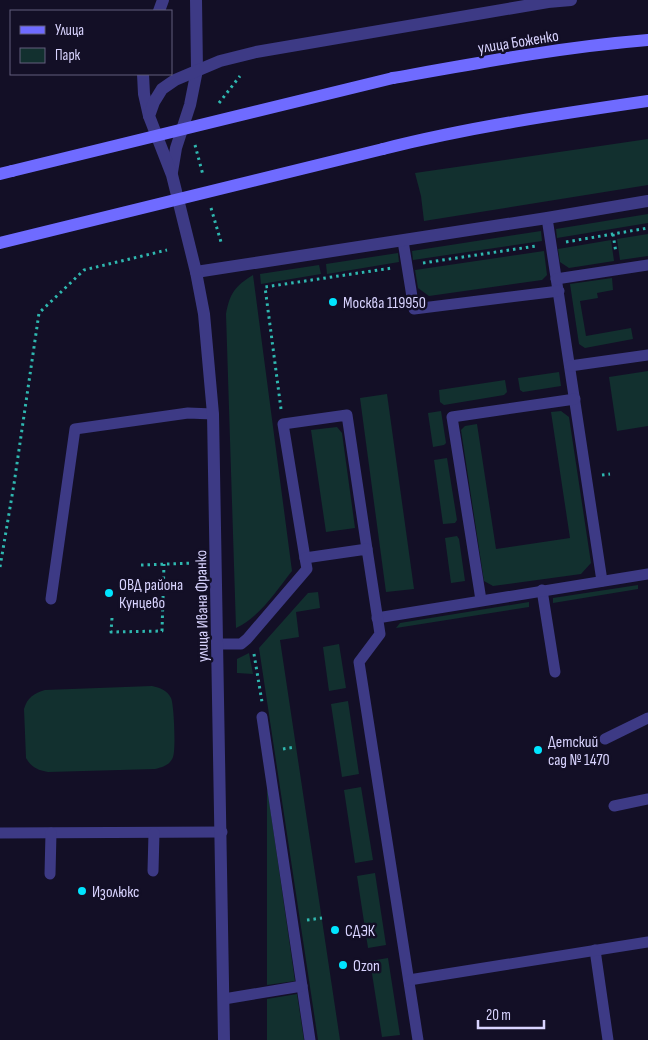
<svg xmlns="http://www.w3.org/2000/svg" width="648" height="1040" viewBox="0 0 648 1040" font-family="'Sofia Sans Condensed',sans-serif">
<rect width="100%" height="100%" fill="#130f26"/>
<g fill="#12302f">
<polygon points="648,139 648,185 424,221 421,196 415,173"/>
<polygon points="648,214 648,223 557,238 556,229"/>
<polygon points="541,231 542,241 413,260 412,251"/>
<polygon points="648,234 648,256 620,260 617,239"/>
<polygon points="611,240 614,261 569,268 560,262 558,249"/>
<polygon points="544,251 547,275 542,280 429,296 418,288 415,270"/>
<polygon points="398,253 399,262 327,274 326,264"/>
<polygon points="319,265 321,274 261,284 260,274"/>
<path d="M 253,275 L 292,571 C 276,591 260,617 236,628 L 226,314 C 230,293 235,286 253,275 Z"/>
<polygon points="612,278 613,290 597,293 598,298 580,301 586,336 631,328 633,339 585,348 579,344 570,284"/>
<polygon points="648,371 648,426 617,431 609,377"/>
<polygon points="559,372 561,386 523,392 520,390 518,378"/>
<polygon points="505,380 507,392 504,395 444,405 440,402 439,390"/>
<polygon points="387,394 414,589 386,592 360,398"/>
<polygon points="441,411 446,443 444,445 433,447 428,413"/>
<polygon points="561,411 569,417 591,563 581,574 493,586 484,581 461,430 465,426 477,424 496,549 570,538 551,412"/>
<polygon points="337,427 342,433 355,528 326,532 311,430"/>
<polygon points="447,458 457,520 455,523 443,524 434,460"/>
<polygon points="457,536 459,539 465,581 451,583 445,538"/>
<polygon points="638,585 638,589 553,603 553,598"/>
<polygon points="318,592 320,608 296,612 299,637 280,640 340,1040 318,1040 259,648 308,593"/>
<polygon points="529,602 529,607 396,628 400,623"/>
<polygon points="339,644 346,688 329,691 323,647"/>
<polygon points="249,653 253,674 237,673 237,659"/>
<path d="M 152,686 C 160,688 167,690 171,698 C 174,704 176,750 173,757 C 170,765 163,767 155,769 L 48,772 C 37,770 31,767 26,758 L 24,709 C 27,698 34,693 45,690 Z"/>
<polygon points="348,701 359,774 342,777 331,704"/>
<polygon points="267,786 295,981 267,985"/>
<polygon points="361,787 373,860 355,863 344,790"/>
<polygon points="375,873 386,945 368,948 357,876"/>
<polygon points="388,958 400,1035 382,1037 370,961"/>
<polygon points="297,994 304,1040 267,1040 267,999"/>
</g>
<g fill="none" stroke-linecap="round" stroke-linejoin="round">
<g stroke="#2fb8b0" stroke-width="3" stroke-dasharray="2.5 4" stroke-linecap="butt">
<polyline points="219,103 240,76"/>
<polyline points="195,145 203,175"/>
<polyline points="211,208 221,242"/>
<polyline points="613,234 616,253"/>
<polyline points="566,242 648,228"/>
<polyline points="423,263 536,246"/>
<polyline points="281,409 265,287 392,268"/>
<polyline points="602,475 610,474"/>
<polyline points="141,565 193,563"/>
<polyline points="0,567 14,484 39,313 84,270 167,250"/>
<polyline points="112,618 111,632 162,631 164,564"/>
<polyline points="254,654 262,702"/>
<polyline points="283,749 295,747"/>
<polyline points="307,920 322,918"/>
</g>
<g stroke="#3d3a85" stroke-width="11">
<polyline points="547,218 602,581"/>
<polyline points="403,241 414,309 559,291"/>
<polyline points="556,279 648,265"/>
<polyline points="570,366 648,355"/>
<polyline points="305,558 283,424 347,415 367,549"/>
<polyline points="542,590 555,672"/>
<polyline points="51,599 75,429 188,413 213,414"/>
<polyline points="481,600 452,417 575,399"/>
<polyline points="377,618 648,574"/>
<polyline points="218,644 241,644 247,639 307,569 305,558 367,549 380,634 359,662 418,1040"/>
<polyline points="262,717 310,1040"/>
<polyline points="605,739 648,718"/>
<polyline points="614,806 648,799"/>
<polyline points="0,833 222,832"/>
<polyline points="153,871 154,833"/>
<polyline points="50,874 51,833"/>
<polyline points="595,950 608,1040"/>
<polyline points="409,980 648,942"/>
<polyline points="224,999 302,986"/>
</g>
<g stroke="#3d3a85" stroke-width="12">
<polyline points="196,0 197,70"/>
<polyline points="159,11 163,0"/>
<polyline points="143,74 144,94 149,116"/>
</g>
<g stroke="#3d3a85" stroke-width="12">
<polyline points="172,172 176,148 190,105 197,70"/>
<polyline points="196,272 547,218 648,201"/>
<polyline points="224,1040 213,414 204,314 196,272 172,175 149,116 154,102 162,89 175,80 220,61 256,52 548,2 571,0"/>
</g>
<g stroke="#6f6bff" stroke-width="12">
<path d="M 393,78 C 477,63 562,47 648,40"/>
<path d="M 383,149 C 470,127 559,114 648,101"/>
<polyline points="0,174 12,171"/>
</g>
<g stroke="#6f6bff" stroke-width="12">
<polyline points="12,171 393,78"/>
<polyline points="0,243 383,149"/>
</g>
</g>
<g fill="#00e5ff" stroke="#130f26" stroke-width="2">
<circle cx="333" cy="302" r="5"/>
<circle cx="109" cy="593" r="5"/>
<circle cx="538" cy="750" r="5"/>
<circle cx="82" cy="891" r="5"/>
<circle cx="335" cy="930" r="5"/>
<circle cx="343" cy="965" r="5"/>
</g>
<g text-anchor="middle" stroke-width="5" stroke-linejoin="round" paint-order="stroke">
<g font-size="16" fill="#d9d4ff" stroke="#130f26">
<text transform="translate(518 41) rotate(-9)" y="6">улица Боженко</text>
<text transform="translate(201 606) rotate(-91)" y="6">улица Ивана Франко</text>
</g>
<g font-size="16" fill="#d9d4ff" stroke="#130f26" text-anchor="start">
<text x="343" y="308">Москва 119950</text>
<text x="119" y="590">ОВД района<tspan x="119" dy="18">Кунцево</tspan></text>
<text x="548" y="747">Детский<tspan x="548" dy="18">сад № 1470</tspan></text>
<text x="92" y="897">Изолюкс</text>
<text x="345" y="936">СДЭК</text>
<text x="353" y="971">Ozon</text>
</g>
</g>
<rect x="10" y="10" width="162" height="65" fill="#130f26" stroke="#625e7d"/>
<rect x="20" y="26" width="25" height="8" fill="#6f6bff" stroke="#625e7d"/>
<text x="55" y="35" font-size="15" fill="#d9d4ff">Улица</text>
<rect x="20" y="48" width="25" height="15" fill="#12302f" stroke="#625e7d"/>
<text x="55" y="60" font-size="15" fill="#d9d4ff">Парк</text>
<path d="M478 1020v8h66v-8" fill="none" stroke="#d9d4ff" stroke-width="2.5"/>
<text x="486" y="1020" font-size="15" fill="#d9d4ff" stroke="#130f26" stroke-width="4" paint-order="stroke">20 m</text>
</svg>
